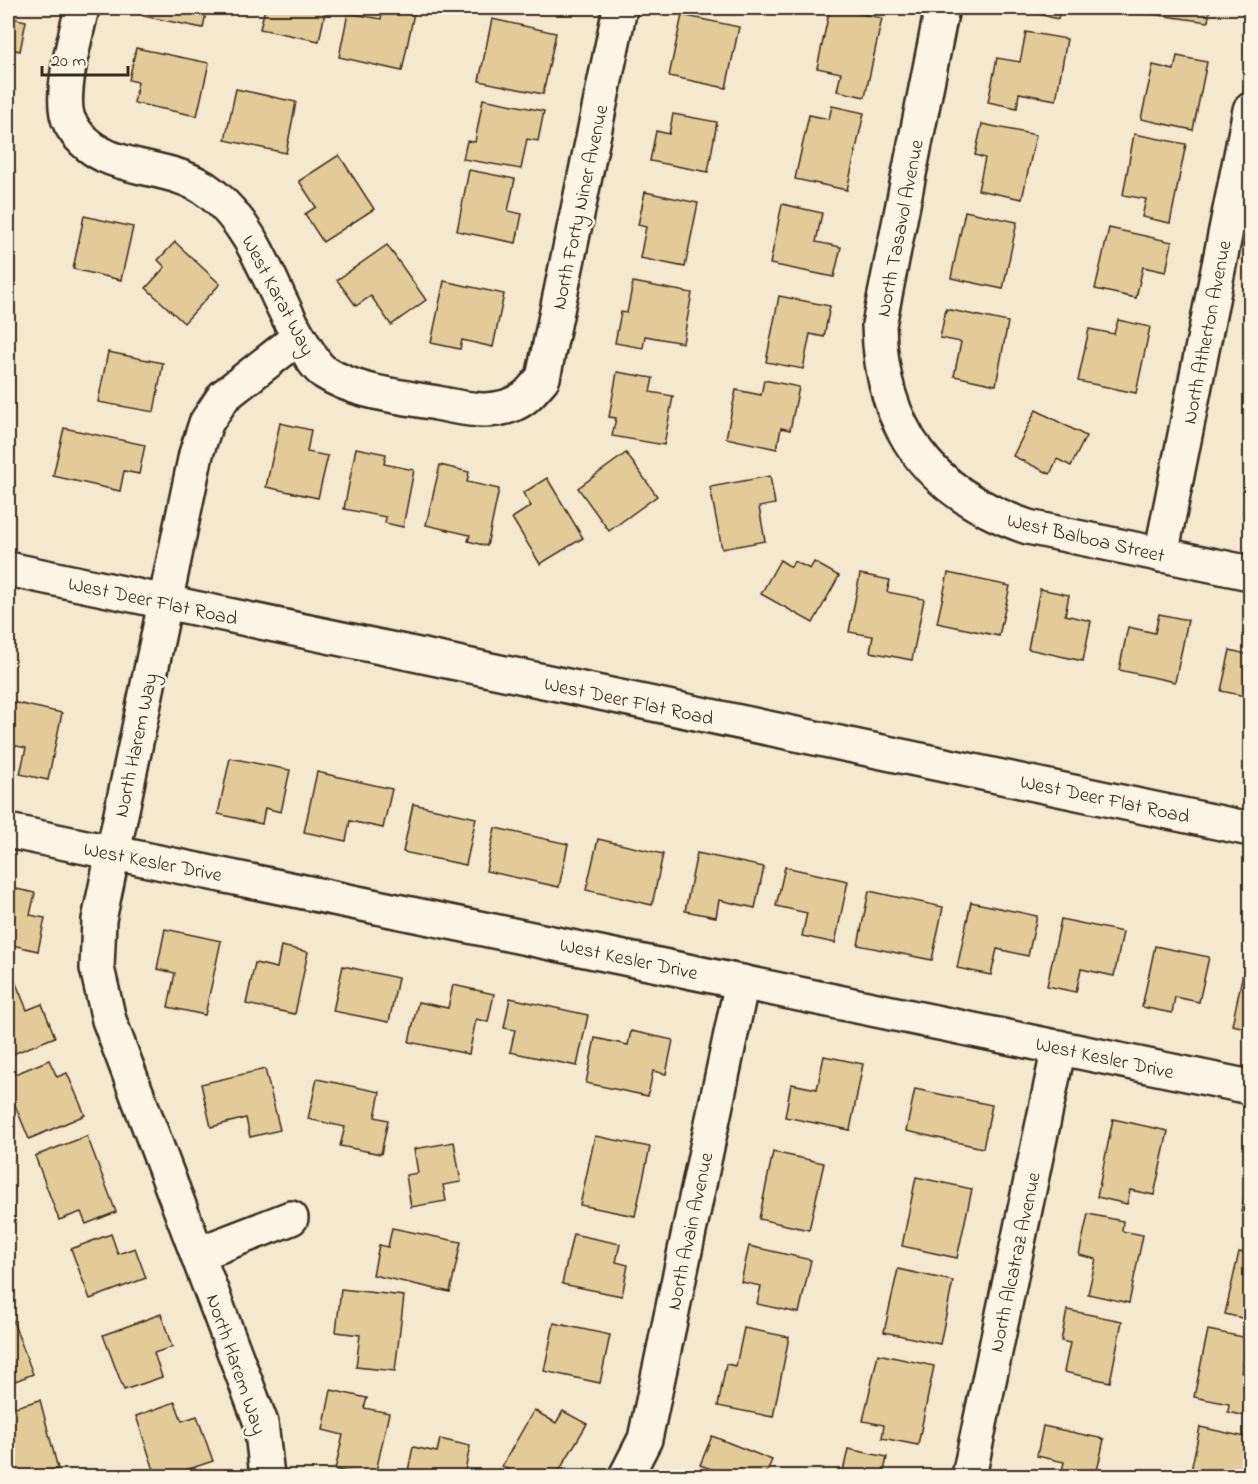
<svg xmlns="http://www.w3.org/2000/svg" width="1258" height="1484" viewBox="0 0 1258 1484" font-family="'Indie Flower',sans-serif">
<rect width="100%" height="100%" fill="#f4e8ce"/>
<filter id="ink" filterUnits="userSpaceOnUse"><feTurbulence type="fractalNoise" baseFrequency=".0167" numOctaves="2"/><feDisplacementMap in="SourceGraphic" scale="12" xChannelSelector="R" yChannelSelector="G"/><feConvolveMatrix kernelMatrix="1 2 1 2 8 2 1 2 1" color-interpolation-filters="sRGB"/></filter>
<g filter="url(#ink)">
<g fill="#e3cb99" stroke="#3b2a1e" stroke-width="1.5">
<polygon points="144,8 207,8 203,28 143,16"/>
<polygon points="265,8 326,8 319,41 260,29"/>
<polygon points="383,8 415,8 402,71 339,57 348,13 381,19"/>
<polygon points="830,8 882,18 865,97 837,91 841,73 817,68"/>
<polygon points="1015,8 1060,8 1058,19"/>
<polygon points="1145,8 1210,8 1208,22 1144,13"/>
<polygon points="682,15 739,27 726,88 669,76"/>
<polygon points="8,17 26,21 20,51 11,49 8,66"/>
<polygon points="492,19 556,33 543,94 479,81"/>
<polygon points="1026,32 1067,39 1056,100 1019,93 1017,108 988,102 997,58 1020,62"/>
<polygon points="136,48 209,63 197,116 134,103 138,82 129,80"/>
<polygon points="1177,56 1207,62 1193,130 1141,119 1153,65 1174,70"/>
<polygon points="236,89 296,102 286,153 225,140"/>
<polygon points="483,99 544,111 538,141 527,139 521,169 463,159 467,141 475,142"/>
<polygon points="832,106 864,113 847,190 795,179 809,115 829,119"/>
<polygon points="673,114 717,122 708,172 650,161 656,131 669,134"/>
<polygon points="982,124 1036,135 1022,199 978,190 985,158 975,155"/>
<polygon points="1134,134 1186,144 1170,223 1142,217 1146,199 1123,195"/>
<polygon points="339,155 374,209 323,242 305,214 316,207 299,181"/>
<polygon points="469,170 515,179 508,211 522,214 516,243 457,231"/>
<polygon points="645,192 698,203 685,267 640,258 646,227 638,225"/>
<polygon points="782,204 822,213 816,242 841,247 834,277 770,264"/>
<polygon points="965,211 1017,222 1003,289 951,278"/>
<polygon points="84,216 133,227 121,280 73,269"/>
<polygon points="1109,228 1172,242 1166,272 1143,267 1136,298 1095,289"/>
<polygon points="175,242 220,284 184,323 146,288 165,267 158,260"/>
<polygon points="387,245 426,300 391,325 371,296 356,306 337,280"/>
<polygon points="444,281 504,294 493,347 462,340 460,349 431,343"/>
<polygon points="633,282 692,293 683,343 645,336 643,348 615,343 621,312 627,313"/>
<polygon points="779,296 830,306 824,337 810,334 803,369 766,362"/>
<polygon points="946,309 1008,322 996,385 954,376 961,342 940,338"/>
<polygon points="1118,320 1150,327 1136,393 1078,381 1089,329 1114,334"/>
<polygon points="108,352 163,363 154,412 98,402"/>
<polygon points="617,372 653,378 650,392 673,396 664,445 612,436 616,418 609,417"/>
<polygon points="764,380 799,387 790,430 781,428 777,449 726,438 736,390 761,395"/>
<polygon points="1036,410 1086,436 1071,466 1057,459 1050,474 1013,456"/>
<polygon points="280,423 311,430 307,452 328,456 318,498 266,487"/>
<polygon points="64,428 145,445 139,474 124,471 120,491 53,476"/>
<polygon points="356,448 386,454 384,464 414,470 403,527 385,523 386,517 344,509"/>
<polygon points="626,453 657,496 609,531 578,488"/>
<polygon points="440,465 469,472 467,482 499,489 487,546 468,541 470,535 426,525"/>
<polygon points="770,476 775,504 759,507 765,541 722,549 710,487"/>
<polygon points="547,478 583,538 540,564 512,518 531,506 523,493"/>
<polygon points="1250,479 1250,514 1243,512"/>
<polygon points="780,560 791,567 794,561 810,569 814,562 839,576 813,623 761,594"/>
<polygon points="948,573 1010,586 999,636 937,623"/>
<polygon points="860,574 890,580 887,592 924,599 912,660 870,652 873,636 849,632"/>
<polygon points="1040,589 1069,595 1065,615 1091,621 1083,661 1028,649"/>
<polygon points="1159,614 1188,620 1175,682 1119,670 1128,627 1155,633"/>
<polygon points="1230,650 1250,655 1250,697 1221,691"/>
<polygon points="8,701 62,713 48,780 20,774 26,748 8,744"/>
<polygon points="230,758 290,770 281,812 265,808 262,824 218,814"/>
<polygon points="317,772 392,789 383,828 350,821 346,841 304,832"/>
<polygon points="413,804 476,818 466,865 403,852"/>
<polygon points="495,828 568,844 559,887 486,871"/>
<polygon points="598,839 663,854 652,905 586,890"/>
<polygon points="697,853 764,867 755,908 719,900 716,917 685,911"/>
<polygon points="785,867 848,881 835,943 802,936 807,913 776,906"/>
<polygon points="8,887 35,893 30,915 45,918 38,951 8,944"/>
<polygon points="869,891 943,907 932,960 858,945"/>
<polygon points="971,902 1037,916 1028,956 997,949 991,975 957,968"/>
<polygon points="1061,919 1123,932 1114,976 1081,969 1076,992 1047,986"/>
<polygon points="165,929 221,941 205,1015 168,1007 175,973 157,969"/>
<polygon points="281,946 308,952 295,1014 246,1004 255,963 277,968"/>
<polygon points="1155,946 1209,957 1199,1002 1175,997 1172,1013 1142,1007"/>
<polygon points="343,966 398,978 389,1022 333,1011"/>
<polygon points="1244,968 1250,969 1250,1029 1232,1025"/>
<polygon points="13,976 27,1010 42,1004 55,1037 8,1056 8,979"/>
<polygon points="453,985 494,994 488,1022 476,1019 469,1054 409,1042 418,1002 448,1008"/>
<polygon points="510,998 588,1015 577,1066 510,1052 515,1030 504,1028"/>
<polygon points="631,1031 673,1040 666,1074 653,1071 648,1096 586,1083 595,1038 628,1045"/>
<polygon points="824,1056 863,1064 850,1130 785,1117 791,1084 817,1089"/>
<polygon points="49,1060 57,1077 67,1073 85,1115 29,1139 8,1088 8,1077"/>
<polygon points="265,1069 280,1130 250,1137 246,1118 211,1127 201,1084"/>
<polygon points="317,1079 380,1092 375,1117 388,1120 381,1154 340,1146 345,1127 308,1119"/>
<polygon points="915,1089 992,1105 983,1148 906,1131"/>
<polygon points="1113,1119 1168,1131 1154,1195 1130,1190 1127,1204 1097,1197"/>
<polygon points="87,1136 116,1212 86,1224 81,1212 59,1220 35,1156"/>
<polygon points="595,1136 650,1147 635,1216 580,1205"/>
<polygon points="454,1142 461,1182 443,1185 446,1201 411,1207 406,1175 418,1173 414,1149"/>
<polygon points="773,1152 824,1163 809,1230 759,1219"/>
<polygon points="1250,1169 1250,1214 1241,1212"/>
<polygon points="916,1177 972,1189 957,1258 902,1246"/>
<polygon points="1088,1214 1123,1221 1122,1231 1143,1235 1129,1303 1088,1294 1096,1259 1079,1255"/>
<polygon points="392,1228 461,1242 450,1292 373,1275 379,1245 388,1247"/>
<polygon points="111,1234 118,1254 135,1248 146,1278 90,1299 71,1249"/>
<polygon points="573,1234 620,1244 616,1262 628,1265 622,1296 562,1284"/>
<polygon points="749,1246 811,1260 799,1313 757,1304 761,1286 741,1282"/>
<polygon points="1239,1252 1250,1254 1250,1320 1225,1314"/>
<polygon points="898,1269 953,1281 940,1344 884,1332"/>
<polygon points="341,1289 404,1296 395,1371 356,1367 360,1335 336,1332"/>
<polygon points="1067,1310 1122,1321 1110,1382 1064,1372 1070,1343 1061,1341"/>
<polygon points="9,1311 33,1374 8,1384 8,1312"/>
<polygon points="161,1314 172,1347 154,1353 162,1377 124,1390 103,1335"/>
<polygon points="554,1323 610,1335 600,1383 544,1371"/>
<polygon points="744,1328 789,1337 773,1417 718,1406 726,1364 736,1366"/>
<polygon points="1208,1330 1248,1338 1241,1372 1250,1374 1250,1417 1228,1412 1229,1404 1194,1397"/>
<polygon points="878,1354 934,1366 918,1445 882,1438 884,1425 863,1421"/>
<polygon points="331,1390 367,1398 364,1408 389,1413 375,1476 335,1470 343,1435 323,1430"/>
<polygon points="40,1400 58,1469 18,1476 8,1442 8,1409"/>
<polygon points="175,1402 182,1421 197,1416 213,1461 168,1476 156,1476 136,1416"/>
<polygon points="534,1410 556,1423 563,1411 587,1424 556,1476 519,1476 502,1466"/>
<polygon points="1043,1426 1104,1439 1096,1476 1061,1476 1064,1462 1037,1456"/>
<polygon points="1200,1427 1250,1438 1243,1476 1190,1476"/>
<polygon points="712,1436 772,1460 765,1476 715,1476 717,1471 700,1465"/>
<polygon points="440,1439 470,1446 464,1476 407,1476 413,1447 437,1452"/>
<polygon points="848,1449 887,1457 883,1476 842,1476"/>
</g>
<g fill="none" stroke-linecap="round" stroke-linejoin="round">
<defs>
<g id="minor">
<path d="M 82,8 C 76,35 57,99 70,123 C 100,178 167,158 211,193 C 260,232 272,296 305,347 C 310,355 316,367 324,372 C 356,393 399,396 437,403 C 465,409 499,417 524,398 C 531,393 537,384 543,378 L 620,8"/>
<path d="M 942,8 L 879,325 C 881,429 930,494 1028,527 L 1250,573"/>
<polyline points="1161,555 1250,110"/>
<polyline points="8,831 1250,1087"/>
<polyline points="198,1254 291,1218"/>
<polyline points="267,1476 261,1423 109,1020 97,968 99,920 196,454 206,423 224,396 299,337"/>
<polyline points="626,1476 645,1439 742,982"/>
<polyline points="969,1476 1059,1047"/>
</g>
<polyline id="major" points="8,569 1250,829"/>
</defs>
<use href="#minor" stroke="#3b2a1e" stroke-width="38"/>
<use href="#major" stroke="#3b2a1e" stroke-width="38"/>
<use href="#minor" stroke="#fcf5e5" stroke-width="33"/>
<use href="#major" stroke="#fcf5e5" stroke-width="33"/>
</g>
</g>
<g text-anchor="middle" stroke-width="5" stroke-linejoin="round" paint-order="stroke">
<g font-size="20" fill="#3b2a1e" stroke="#fcf5e5">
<text transform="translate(579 207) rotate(-78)" y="7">North Forty Niner Avenue</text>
<text transform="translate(899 228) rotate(-79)" y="7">North Tasavol Avenue</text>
<text transform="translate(279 295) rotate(62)" y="7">West Karat Way</text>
<text transform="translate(1206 332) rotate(-79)" y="7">North Atherton Avenue</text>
<text transform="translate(1086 537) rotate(13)" y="7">West Balboa Street</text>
<text transform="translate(153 600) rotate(12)" y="7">West Deer Flat Road</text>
<text transform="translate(629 700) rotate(12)" y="7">West Deer Flat Road</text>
<text transform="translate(135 745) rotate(-78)" y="7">North Harem Way</text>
<text transform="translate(1105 798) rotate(12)" y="7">West Deer Flat Road</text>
<text transform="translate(153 861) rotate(11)" y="7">West Kesler Drive</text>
<text transform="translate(629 958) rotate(12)" y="7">West Kesler Drive</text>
<text transform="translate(1105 1057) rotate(12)" y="7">West Kesler Drive</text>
<text transform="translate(689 1231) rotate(-78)" y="7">North Avain Avenue</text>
<text transform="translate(1014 1262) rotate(-78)" y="7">North Alcatraz Avenue</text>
<text transform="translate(237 1364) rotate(71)" y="7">North Harem Way</text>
</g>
</g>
<rect width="1258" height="1484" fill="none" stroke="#fcf5e5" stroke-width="30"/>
<rect x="15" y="15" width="1228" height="1454" fill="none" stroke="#3b2a1e" stroke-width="2" filter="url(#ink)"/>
<path d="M42 66v9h86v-9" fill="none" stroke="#3b2a1e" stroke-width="3"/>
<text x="51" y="66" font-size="18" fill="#3b2a1e" stroke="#fcf5e5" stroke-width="4.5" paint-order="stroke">20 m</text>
</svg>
